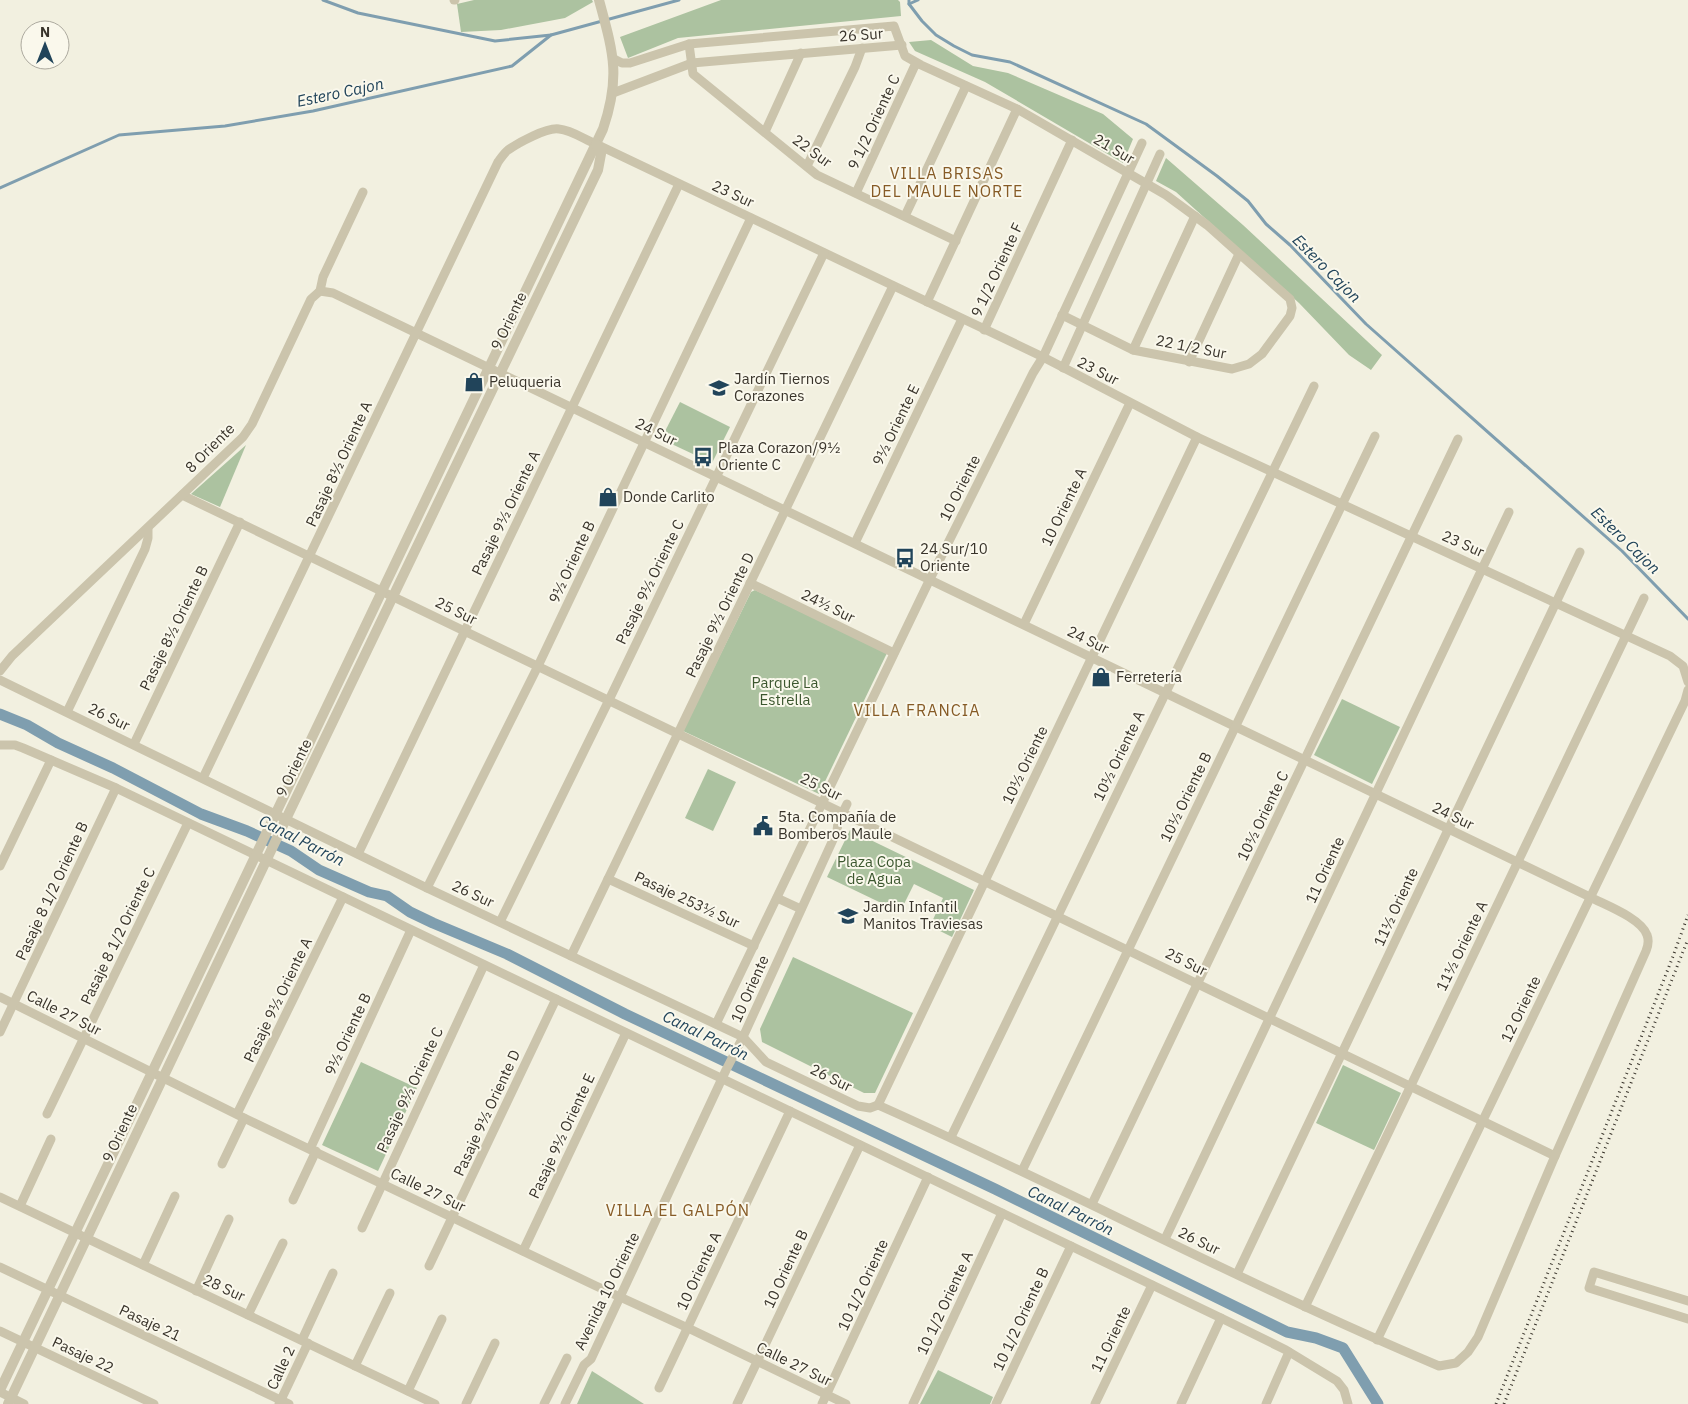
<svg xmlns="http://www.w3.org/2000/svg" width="1688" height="1404" viewBox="0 0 1688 1404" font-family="'IBM Plex Sans',sans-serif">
<rect width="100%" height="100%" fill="#f2f0e0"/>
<g fill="#acc2a0">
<polygon points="474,0 592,0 593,2 565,18 501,30 461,32 457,4"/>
<polygon points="721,0 898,0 900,2 901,16 678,38 628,58 620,37"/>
<polygon points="931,40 973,66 1008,73 1103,114 1133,139 1123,163 985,82 915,51 909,42"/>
<polygon points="1166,158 1243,225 1382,355 1371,370 1349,355 1299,303 1176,192 1156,181"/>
<polygon points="680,402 730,427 712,463 661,439"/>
<polygon points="246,445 220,507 191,494"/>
<polygon points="755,590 887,653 819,794 683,731 751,592"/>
<polygon points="1342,699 1400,727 1372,784 1314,755"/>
<polygon points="708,769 736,782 713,831 685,818"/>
<polygon points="850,830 974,890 952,937 930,926 943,898 914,884 900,912 827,877"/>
<polygon points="793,957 913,1013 875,1093 864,1093 762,1042 760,1029"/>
<polygon points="361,1062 417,1088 378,1171 322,1145"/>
<polygon points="1343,1065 1401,1093 1374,1150 1316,1123"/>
<polygon points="938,1370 993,1397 990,1404 920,1404"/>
<polygon points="592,1371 644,1404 577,1404"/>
</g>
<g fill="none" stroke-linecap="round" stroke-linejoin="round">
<g stroke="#7f9eaf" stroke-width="3">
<polyline points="323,0 358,13 495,41 551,35"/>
<polyline points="909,0 909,4 922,21 936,35 954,46 972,55 1010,62 1146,124 1217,176 1248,201 1266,224 1290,245 1366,324 1622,551 1688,619"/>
<polyline points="909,4 918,0"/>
<polyline points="0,188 119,135 225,126 313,111 512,66 551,35 679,0"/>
</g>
<polyline stroke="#7f9eaf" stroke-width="11" points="0,714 27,725 58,743 113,768 201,814 247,831 291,851 319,870 369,892 387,896 410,912 433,923 507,954 625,1014 995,1189 1287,1332 1316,1338 1343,1348 1378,1404"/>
<g stroke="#cbc4ac" stroke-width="9">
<polyline points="454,0 455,0"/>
<polyline points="689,44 693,74 817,175 956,241"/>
<polyline points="614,59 622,63 630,63 689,44 894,26 905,56 921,65 1017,109 1166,195 1207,225 1290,299 1292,308 1290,316 1262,354 1249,364 1232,369 1133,350 1062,315"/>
<polyline points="613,93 692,63 902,45"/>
<polyline points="765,132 801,53"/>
<polyline points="807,166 855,67 862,48"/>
<polyline points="856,193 916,63"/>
<polyline points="905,216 966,86"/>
<polyline points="320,291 323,277 363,192"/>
<polyline points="927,302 1017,109"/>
<polyline points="984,330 1072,140"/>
<polyline points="1133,350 1195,216"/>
<polyline points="1189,362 1239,254"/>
<polyline points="1063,368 1160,154"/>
<polyline points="182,495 1555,1156"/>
<polyline points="855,543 962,319"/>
<polyline points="750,583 894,653"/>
<polyline points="1024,624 1130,403"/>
<polyline points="0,671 12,656 243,437 252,424 311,299 320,291"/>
<path d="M 0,680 L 427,888 L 743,1037 L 766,1062 L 858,1106 L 870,1108 L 878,1105 C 1067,1189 1249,1286 1439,1366 L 1456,1363 L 1468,1352 L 1478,1337 L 1555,1156 L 1646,951 C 1648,946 1649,940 1647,935 C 1641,918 1605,905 1590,897 L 333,293 L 320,291"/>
<polyline points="67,712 145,549 148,538 148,528"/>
<polyline points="134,744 240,522"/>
<polyline points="0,745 15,745 23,748 116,788 1221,1318 1286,1350 1337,1381 1344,1390 1348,1404"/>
<path d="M 203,778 L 498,162 C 501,158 504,153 508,150 C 518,143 547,127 559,129 C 571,130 584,139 596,144 L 1043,357 L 1197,437 L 1670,656 L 1683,666 L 1688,682"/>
<polyline points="358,854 679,184"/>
<polyline points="0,866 51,760"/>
<polyline points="608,879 754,946"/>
<polyline points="427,888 538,666 751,218"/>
<polyline points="777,898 801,909"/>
<polyline points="500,922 609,700 824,253"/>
<polyline points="571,956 893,286"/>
<polyline points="0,997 244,1118 596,1286 688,1328 846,1404"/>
<polyline points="716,1024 930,579 1033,373 1043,357 1142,143"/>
<polyline points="0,1032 116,788"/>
<polyline points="878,1105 1197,437"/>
<polyline points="47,1114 188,823"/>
<polyline points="237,1114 343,897"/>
<polyline points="951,1137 1314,386"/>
<polyline points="310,1149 411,930"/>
<polyline points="222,1164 244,1118"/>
<polyline points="1022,1171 1375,436"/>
<polyline points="0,1197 435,1404"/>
<polyline points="293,1200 316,1151"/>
<polyline points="1092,1204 1458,439"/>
<polyline points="20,1206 51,1139"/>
<polyline points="362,1228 484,965"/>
<polyline points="1165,1239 1509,512"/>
<polyline points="523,1251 626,1033"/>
<polyline points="143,1265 175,1196"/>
<polyline points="429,1266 556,999"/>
<polyline points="0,1267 289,1404"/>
<polyline points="1237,1274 1580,552"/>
<polyline points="196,1291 229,1219"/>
<polyline points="1688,1301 1594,1272 1589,1288 1688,1319"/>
<polyline points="1305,1307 1644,598"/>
<polyline points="248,1315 283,1243"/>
<polyline points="0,1331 154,1404"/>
<polyline points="302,1340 333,1273"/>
<polyline points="1377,1340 1685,701 1688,690"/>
<polyline points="355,1366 390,1293"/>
<polyline points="659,1388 790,1111"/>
<polyline points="408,1391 442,1319"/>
<polyline points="0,1392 24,1404"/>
<polyline points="279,1404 308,1343"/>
<polyline points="466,1404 495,1343"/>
<polyline points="544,1404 567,1358"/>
<polyline points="565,1404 584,1365 591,1359 726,1070 743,1037 837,831 838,822 847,804"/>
<polyline points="737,1404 860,1145"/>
<polyline points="822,1404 928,1177"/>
<polyline points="913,1404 1002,1213"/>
<polyline points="996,1404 1071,1246"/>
<polyline points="1095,1404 1152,1285"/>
<polyline points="1181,1404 1221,1318"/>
<polyline points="1266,1404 1289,1352"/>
</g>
<g stroke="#cbc4ac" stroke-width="10">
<path d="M 0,1390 L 603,129 C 621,76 613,52 599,0"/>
<polyline points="8,1404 286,819 598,170 601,154 596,144"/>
</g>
<g stroke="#39342b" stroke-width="3" stroke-dasharray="1 4" stroke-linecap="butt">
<polyline points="1496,1404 1672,959 1688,915"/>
<polyline points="1504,1404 1688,939"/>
</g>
</g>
<defs>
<symbol id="shop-bare" viewBox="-9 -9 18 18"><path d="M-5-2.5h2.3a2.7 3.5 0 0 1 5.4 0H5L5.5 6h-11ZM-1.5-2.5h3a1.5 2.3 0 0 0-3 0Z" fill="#21445a" stroke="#faf8ec" stroke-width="2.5" paint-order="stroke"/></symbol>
<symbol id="school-bare" viewBox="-9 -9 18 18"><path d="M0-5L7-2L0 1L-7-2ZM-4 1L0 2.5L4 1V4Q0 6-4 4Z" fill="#21445a" stroke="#faf8ec" stroke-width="2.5" paint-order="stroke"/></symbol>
<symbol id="bus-bare" viewBox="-9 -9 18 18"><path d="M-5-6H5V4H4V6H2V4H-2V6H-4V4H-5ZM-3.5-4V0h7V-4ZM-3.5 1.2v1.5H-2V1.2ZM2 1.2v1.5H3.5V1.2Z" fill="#21445a" stroke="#faf8ec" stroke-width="2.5" paint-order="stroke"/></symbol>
<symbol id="civic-bare" viewBox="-9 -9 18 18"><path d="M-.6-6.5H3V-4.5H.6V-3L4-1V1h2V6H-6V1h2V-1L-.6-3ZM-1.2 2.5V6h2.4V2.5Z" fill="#21445a" stroke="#faf8ec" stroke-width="2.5" paint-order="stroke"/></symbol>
</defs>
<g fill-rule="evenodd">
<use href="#shop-bare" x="460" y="368" width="28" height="28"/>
<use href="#school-bare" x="705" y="374" width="28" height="28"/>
<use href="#bus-bare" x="689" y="443" width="28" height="28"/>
<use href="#shop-bare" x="594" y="483" width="28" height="28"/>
<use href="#bus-bare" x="891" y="544" width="28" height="28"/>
<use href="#shop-bare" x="1087" y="663" width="28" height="28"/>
<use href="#civic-bare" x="749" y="812" width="28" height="28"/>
<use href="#school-bare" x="834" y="902" width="28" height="28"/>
</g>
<g text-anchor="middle" stroke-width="4" stroke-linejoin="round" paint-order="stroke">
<g font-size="15" fill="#39342b" stroke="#faf8ec">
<text transform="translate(861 35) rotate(-4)" y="5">26 Sur</text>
<text transform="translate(874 122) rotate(-65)" y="5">9 1/2 Oriente C</text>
<text transform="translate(1114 149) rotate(30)" y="5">21 Sur</text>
<text transform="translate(812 151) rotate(36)" y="5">22 Sur</text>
<text transform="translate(733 194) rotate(25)" y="5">23 Sur</text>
<text transform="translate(997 270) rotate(-65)" y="5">9 1/2 Oriente F</text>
<text transform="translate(509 321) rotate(-64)" y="5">9 Oriente</text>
<text transform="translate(1191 347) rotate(11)" y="5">22 1/2 Sur</text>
<text transform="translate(1098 371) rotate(27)" y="5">23 Sur</text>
<text transform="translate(896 425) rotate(-64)" y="5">9½ Oriente E</text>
<text transform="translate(656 432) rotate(26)" y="5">24 Sur</text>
<text transform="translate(210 448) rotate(-45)" y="5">8 Oriente</text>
<text transform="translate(339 464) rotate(-65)" y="5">Pasaje 8½ Oriente A</text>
<text transform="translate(960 488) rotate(-63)" y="5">10 Oriente</text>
<text transform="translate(1064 507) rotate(-64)" y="5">10 Oriente A</text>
<text transform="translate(506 513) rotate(-64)" y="5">Pasaje 9½ Oriente A</text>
<text transform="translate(1463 544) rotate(24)" y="5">23 Sur</text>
<text transform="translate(572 562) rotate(-65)" y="5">9½ Oriente B</text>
<text transform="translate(650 582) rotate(-64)" y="5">Pasaje 9½ Oriente C</text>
<text transform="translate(828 606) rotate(26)" y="5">24½ Sur</text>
<text transform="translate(456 611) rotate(26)" y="5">25 Sur</text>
<text transform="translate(720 615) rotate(-64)" y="5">Pasaje 9½ Oriente D</text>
<text transform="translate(174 628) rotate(-64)" y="5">Pasaje 8½ Oriente B</text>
<text transform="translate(1088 640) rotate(26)" y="5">24 Sur</text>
<text transform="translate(109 717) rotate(26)" y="5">26 Sur</text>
<text transform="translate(1119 756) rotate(-64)" y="5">10½ Oriente A</text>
<text transform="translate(1025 765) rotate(-64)" y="5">10½ Oriente</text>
<text transform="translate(294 768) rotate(-64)" y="5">9 Oriente</text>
<text transform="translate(821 787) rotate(26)" y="5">25 Sur</text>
<text transform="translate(1186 797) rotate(-64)" y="5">10½ Oriente B</text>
<text transform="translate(1263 816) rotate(-64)" y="5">10½ Oriente C</text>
<text transform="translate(1453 816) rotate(26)" y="5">24 Sur</text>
<text transform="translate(1325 870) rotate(-65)" y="5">11 Oriente</text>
<text transform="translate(52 891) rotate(-65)" y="5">Pasaje 8 1/2 Oriente B</text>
<text transform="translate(473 894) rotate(25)" y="5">26 Sur</text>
<text transform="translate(687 900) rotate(25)" y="5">Pasaje 253½ Sur</text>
<text transform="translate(1396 907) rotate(-65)" y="5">11½ Oriente</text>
<text transform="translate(118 936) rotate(-64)" y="5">Pasaje 8 1/2 Oriente C</text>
<text transform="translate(1462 946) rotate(-64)" y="5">11½ Oriente A</text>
<text transform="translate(1186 962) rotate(26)" y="5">25 Sur</text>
<text transform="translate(750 989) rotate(-66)" y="5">10 Oriente</text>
<text transform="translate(278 1000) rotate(-64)" y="5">Pasaje 9½ Oriente A</text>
<text transform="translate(1521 1009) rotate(-64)" y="5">12 Oriente</text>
<text transform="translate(64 1013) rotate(27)" y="5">Calle 27 Sur</text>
<text transform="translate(348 1034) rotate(-65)" y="5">9½ Oriente B</text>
<text transform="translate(831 1078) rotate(26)" y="5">26 Sur</text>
<text transform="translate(410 1090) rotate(-65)" y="5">Pasaje 9½ Oriente C</text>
<text transform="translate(487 1113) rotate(-65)" y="5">Pasaje 9½ Oriente D</text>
<text transform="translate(120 1133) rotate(-65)" y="5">9 Oriente</text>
<text transform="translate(562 1136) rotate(-65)" y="5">Pasaje 9½ Oriente E</text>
<text transform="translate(428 1190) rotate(26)" y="5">Calle 27 Sur</text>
<text transform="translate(1199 1241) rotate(26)" y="5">26 Sur</text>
<text transform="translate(786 1269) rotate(-65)" y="5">10 Oriente B</text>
<text transform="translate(699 1271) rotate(-65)" y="5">10 Oriente A</text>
<text transform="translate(863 1285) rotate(-65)" y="5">10 1/2 Oriente</text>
<text transform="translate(224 1288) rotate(25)" y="5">28 Sur</text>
<text transform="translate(607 1291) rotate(-64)" y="5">Avenida 10 Oriente</text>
<text transform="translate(945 1303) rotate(-65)" y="5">10 1/2 Oriente A</text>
<text transform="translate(1021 1319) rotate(-65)" y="5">10 1/2 Oriente B</text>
<text transform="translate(150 1323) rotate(25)" y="5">Pasaje 21</text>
<text transform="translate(1111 1339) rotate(-64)" y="5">11 Oriente</text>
<text transform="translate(83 1355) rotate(25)" y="5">Pasaje 22</text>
<text transform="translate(794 1364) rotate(26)" y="5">Calle 27 Sur</text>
<text transform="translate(281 1368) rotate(-65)" y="5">Calle 2</text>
</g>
<g font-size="15" fill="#39342b" stroke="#faf8ec" text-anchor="start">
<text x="734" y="384">Jardín Tiernos<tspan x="734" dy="17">Corazones</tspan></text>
<text x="489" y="387">Peluqueria</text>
<text x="718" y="453">Plaza Corazon/9½<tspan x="718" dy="17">Oriente C</tspan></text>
<text x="623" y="502">Donde Carlito</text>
<text x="920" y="554">24 Sur/10<tspan x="920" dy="17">Oriente</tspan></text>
<text x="1116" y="682">Ferretería</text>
<text x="778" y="822">5ta. Compañía de<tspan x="778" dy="17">Bomberos Maule</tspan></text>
<text x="863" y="912">Jardin Infantil<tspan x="863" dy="17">Manitos Traviesas</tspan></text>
</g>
<g font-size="15" fill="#3c572f" stroke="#faf8ec">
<text x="785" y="688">Parque La<tspan x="785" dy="17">Estrella</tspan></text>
<text x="874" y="867">Plaza Copa<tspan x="874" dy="17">de Agua</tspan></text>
</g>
<g font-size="16" font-style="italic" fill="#21445a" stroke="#faf8ec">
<text transform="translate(340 92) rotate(-12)" y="6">Estero Cajon</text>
<text transform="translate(1327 268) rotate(45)" y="6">Estero Cajon</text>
<text transform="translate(1626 540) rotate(44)" y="6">Estero Cajon</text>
<text transform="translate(302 840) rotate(27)" y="6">Canal Parrón</text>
<text transform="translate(706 1035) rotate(26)" y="6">Canal Parrón</text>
<text transform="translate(1071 1210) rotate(26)" y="6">Canal Parrón</text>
</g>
<g font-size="16" letter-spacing="1" fill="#865b26" stroke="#faf8ec">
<text x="947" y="179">VILLA BRISAS<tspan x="947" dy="18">DEL MAULE NORTE</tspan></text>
<text x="917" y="716">VILLA FRANCIA</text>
<text x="678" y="1216">VILLA EL GALPÓN</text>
</g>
</g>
<g transform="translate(45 45)"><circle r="24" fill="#faf8ec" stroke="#adaa9f"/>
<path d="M0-4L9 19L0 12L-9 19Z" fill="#21445a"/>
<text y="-8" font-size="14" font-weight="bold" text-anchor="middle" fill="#39342b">N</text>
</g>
</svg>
